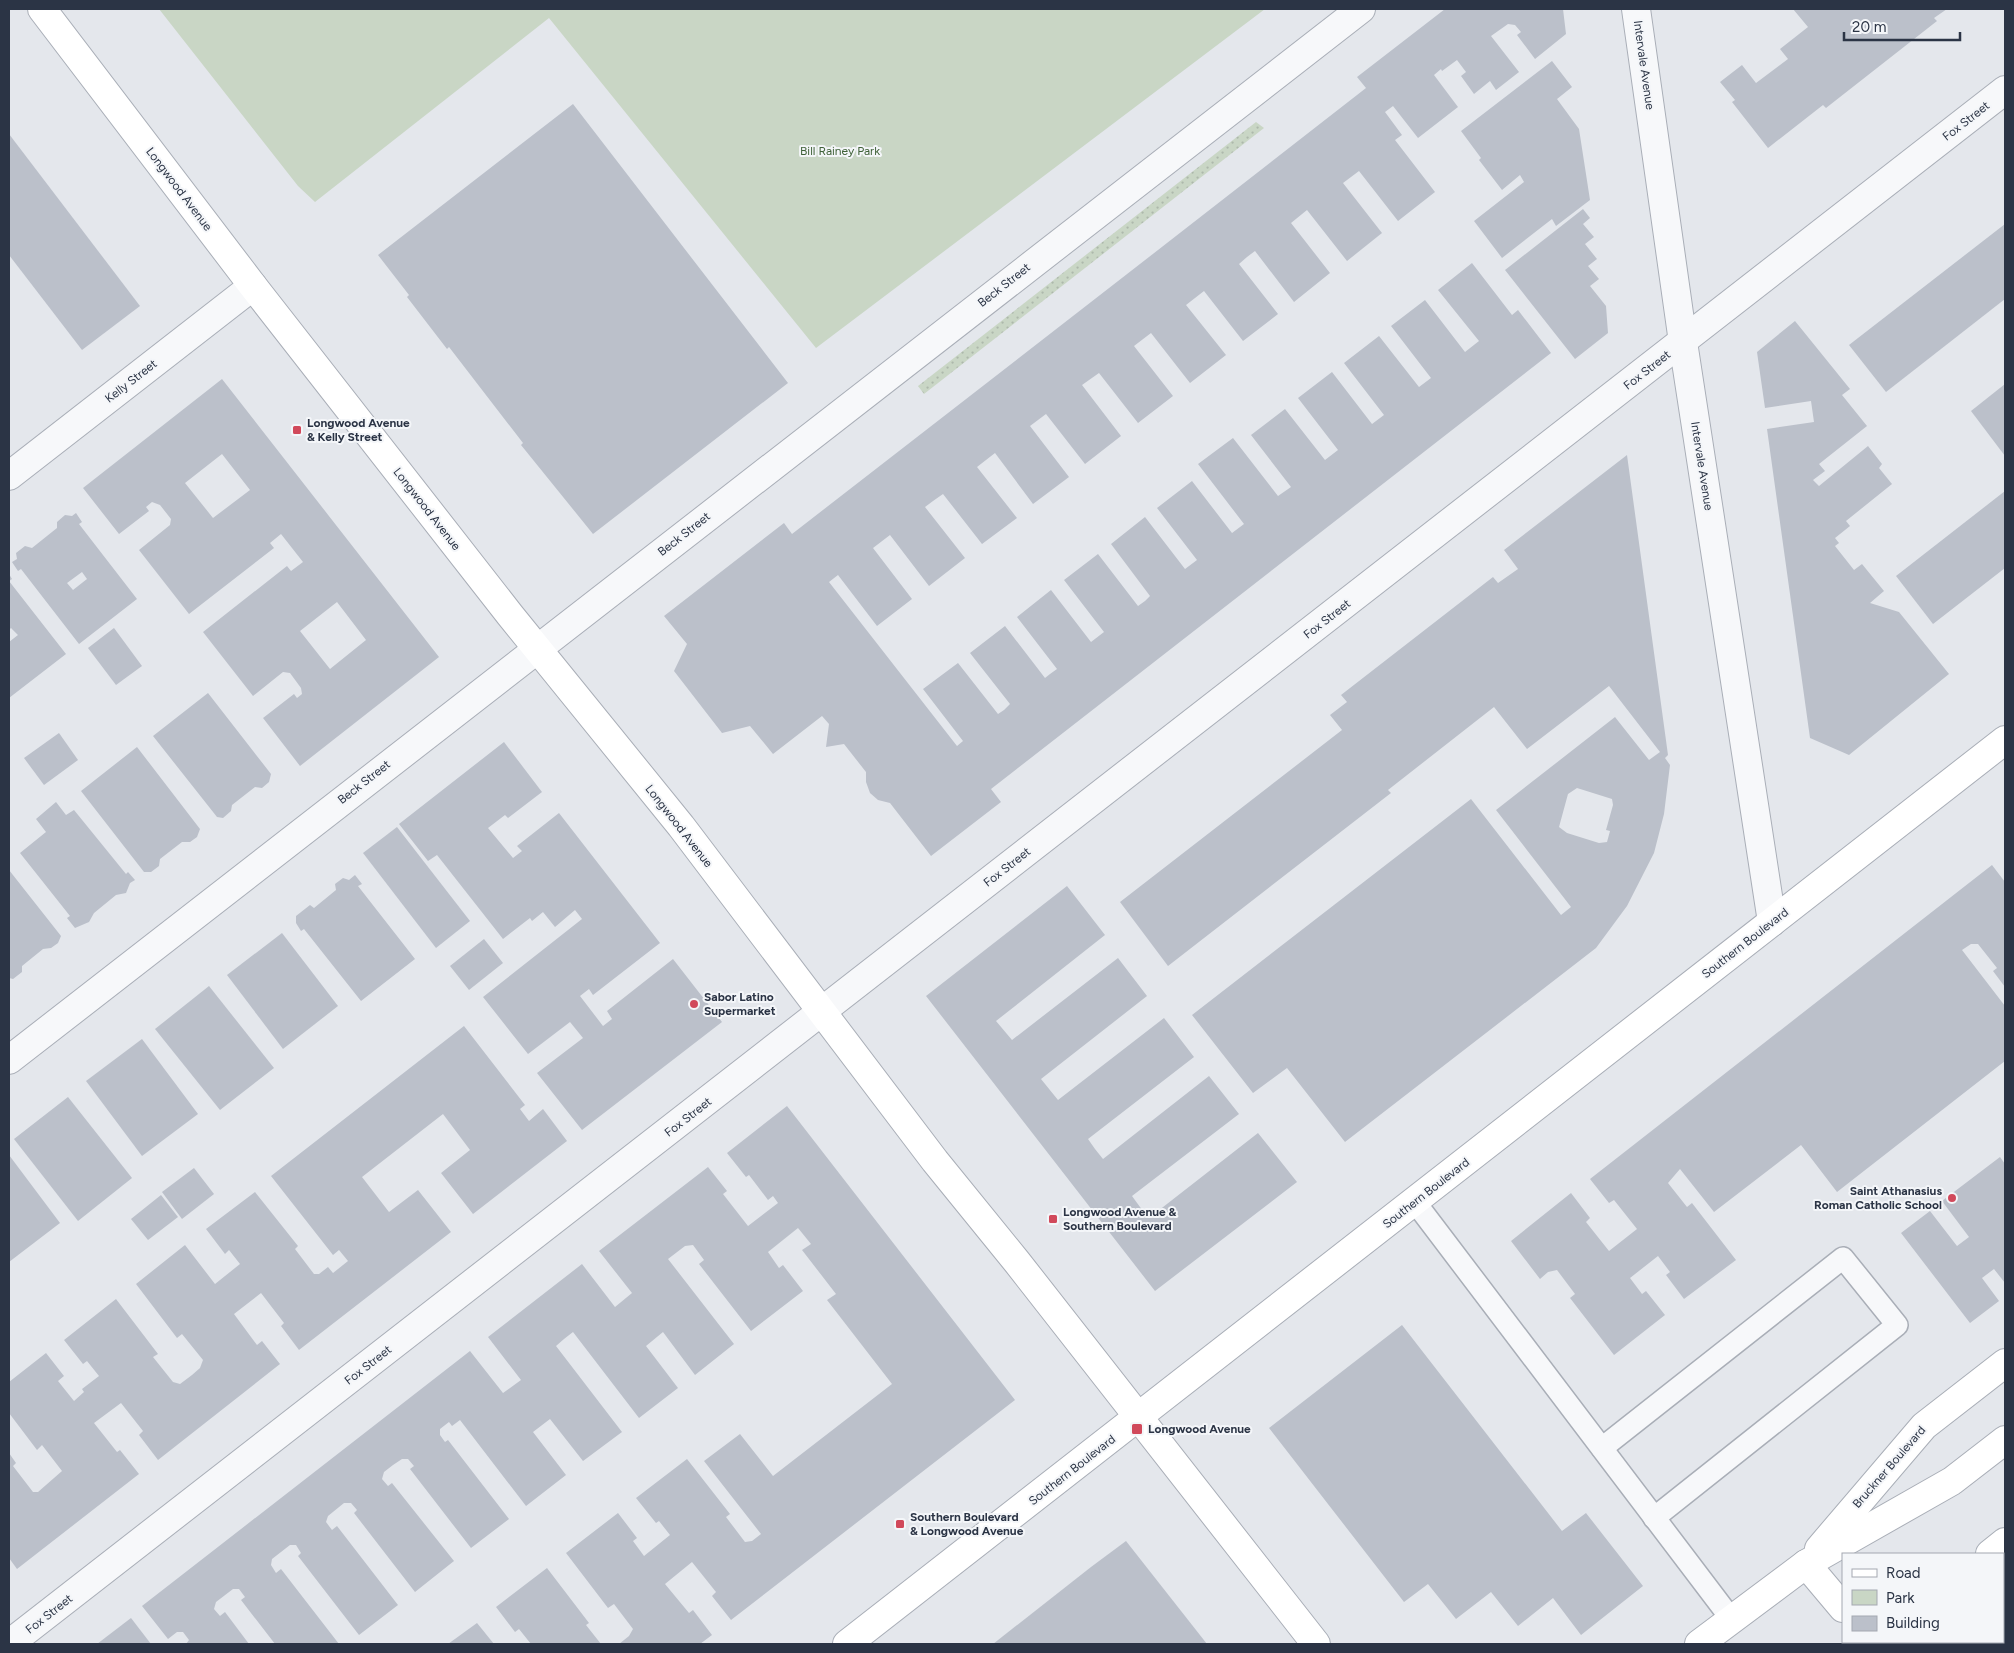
<svg xmlns="http://www.w3.org/2000/svg" width="2014" height="1653" viewBox="0 0 2014 1653" font-family="Figtree,sans-serif">
<defs>
<pattern id="grass-dots" width="8" height="8" patternUnits="userSpaceOnUse" patternTransform="scale(1.25)"><rect width="8" height="8" fill="#c9d6c5"/><path d="M2 2h.1M6 6h.1" fill="none" stroke="#adb8ab" stroke-width="1.8" stroke-linecap="round"/></pattern>
</defs>
<rect width="100%" height="100%" fill="#e4e7ec"/>
<polygon fill="url(#grass-dots)" points="1256,122 1264,128 924,394 918,386"/>
<polygon fill="#c9d6c5" points="159,9 1265,9 816,348 549,18 315,202 298,186"/>
<g fill="#bbc0ca" fill-rule="evenodd">
<polygon points="1445,9 1563,9 1566,34 1535,59 1517,35 1521,32 1515,25 1508,24 1491,36 1519,72 1496,90 1490,81 1474,94 1461,76 1466,72 1457,60 1442,71 1441,69 1434,75 1458,107 1418,138 1393,106 1385,112 1402,135 1395,140 1435,192 1398,221 1359,171 1343,183 1382,233 1347,261 1307,210 1291,223 1330,273 1294,302 1255,251 1247,257 1239,264 1278,314 1243,341 1204,291 1186,305 1226,355 1190,383 1151,333 1134,346 1173,396 1138,423 1099,373 1082,385 1121,436 1085,464 1046,414 1030,426 1069,477 1033,504 995,453 977,467 1017,518 982,544 943,494 933,501 925,507 965,558 929,586 890,535 873,548 912,599 877,626 838,575 829,582 957,746 963,741 923,689 958,663 998,714 1004,710 1010,704 970,653 1005,626 1045,678 1050,674 1057,669 1017,617 1051,590 1091,642 1104,632 1064,580 1098,554 1138,606 1145,601 1150,596 1111,544 1145,517 1185,569 1197,560 1157,508 1192,481 1232,533 1244,524 1198,464 1233,438 1278,496 1291,487 1251,435 1285,409 1325,460 1338,450 1298,398 1332,372 1372,424 1384,415 1344,363 1379,336 1419,387 1431,378 1391,326 1425,300 1465,352 1479,341 1438,290 1472,263 1512,315 1518,310 1551,353 991,789 1001,802 931,856 890,803 878,800 870,793 866,782 866,772 844,744 826,747 829,724 822,716 773,754 750,726 722,733 674,671 687,644 664,616 784,523 792,534 1158,250 1366,88 1357,77"/>
<polygon points="1793,9 1947,9 1934,18 1937,21 1826,108 1823,105 1768,148 1732,102 1735,100 1720,82 1742,65 1756,83 1788,59 1780,49 1808,27"/>
<polygon points="1552,61 1572,87 1557,99 1579,129 1590,200 1556,226 1552,219 1502,258 1474,221 1524,182 1520,175 1502,190 1479,160 1481,158 1461,131"/>
<polygon points="573,104 788,383 593,534 521,445 523,443 449,347 447,349 407,297 409,295 378,255"/>
<polygon points="9,134 140,306 82,350 9,255"/>
<polygon points="1583,209 1590,218 1583,224 1594,237 1585,244 1597,259 1588,266 1599,279 1590,286 1606,306 1608,333 1575,359 1505,270"/>
<polygon points="2005,224 2005,299 1886,392 1849,345"/>
<polygon points="1795,321 1850,389 1842,395 1867,426 1819,464 1825,471 1813,480 1819,486 1868,446 1882,464 1879,468 1892,484 1846,521 1850,526 1835,538 1839,543 1835,546 1854,570 1862,564 1884,591 1870,603 1899,612 1949,674 1849,755 1810,738 1767,429 1814,422 1811,401 1765,408 1757,352"/>
<path d="M 222,379 L 439,657 L 300,766 L 263,718 L 294,694 L 297,698 L 302,694 L 301,688 L 290,673 L 283,672 L 253,696 L 203,632 L 287,566 L 291,571 L 303,562 L 281,534 L 270,543 L 274,548 L 189,614 L 139,550 L 170,525 L 171,519 L 160,505 L 152,502 L 146,507 L 149,511 L 119,534 L 83,488 ZM 222,454 L 250,490 L 213,518 L 185,483 ZM 337,602 L 366,640 L 330,669 L 300,631 Z"/>
<polygon points="2005,384 2005,456 1971,411"/>
<path d="M 1627,455 L 1668,755 L 1665,758 L 1670,765 L 1664,814 L 1654,853 L 1627,906 L 1596,948 L 1345,1142 L 1287,1068 L 1253,1093 L 1192,1015 L 1471,799 L 1561,915 L 1571,907 L 1496,810 L 1615,717 L 1649,760 L 1660,752 L 1609,686 L 1527,749 L 1494,707 L 1388,790 L 1391,793 L 1168,966 L 1120,902 L 1342,730 L 1330,715 L 1347,702 L 1341,695 L 1493,577 L 1498,583 L 1518,569 L 1504,550 ZM 1577,788 L 1612,799 L 1613,805 L 1606,830 L 1610,831 L 1607,842 L 1599,843 L 1567,833 L 1559,827 L 1568,794 Z"/>
<polygon points="2005,491 2005,568 1933,624 1896,576"/>
<path d="M 76,513 L 82,522 L 79,524 L 137,599 L 79,644 L 21,569 L 18,571 L 12,562 L 17,559 L 16,553 L 25,546 L 32,548 L 57,528 L 57,522 L 65,515 L 72,516 ZM 82,572 L 87,579 L 73,590 L 67,583 Z"/>
<polygon points="9,574 12,579 9,581 66,654 9,698 9,642 18,635 11,628 9,630"/>
<polygon points="114,628 142,666 116,685 88,648"/>
<polygon points="208,693 271,774 269,782 262,788 255,787 232,805 231,811 223,818 217,817 153,736"/>
<polygon points="59,733 78,760 44,785 24,758"/>
<polygon points="504,742 542,792 508,818 505,815 488,828 513,858 522,851 517,846 559,813 660,943 593,995 589,989 580,996 603,1026 612,1019 607,1011 673,959 722,1022 582,1130 537,1073 583,1038 570,1022 528,1054 483,997 582,919 575,910 555,927 543,912 532,921 530,918 503,939 437,855 428,861 399,824"/>
<polygon points="137,747 200,829 197,837 190,842 182,842 160,859 159,866 151,872 144,872 81,791"/>
<polygon points="56,802 66,815 74,810 126,874 128,872 135,880 130,883 126,893 116,895 94,913 89,922 75,928 67,918 70,916 20,853 46,832 36,819"/>
<polygon points="397,827 470,921 436,948 363,853"/>
<polygon points="1992,865 2005,882 2005,987 1993,971 1997,968 1978,944 1971,944 1962,950 2005,1006 2005,1061 1837,1192 1801,1145 1714,1212 1680,1169 1668,1183 1687,1207 1692,1203 1736,1260 1684,1299 1666,1275 1670,1272 1658,1256 1630,1278 1642,1294 1646,1291 1665,1315 1614,1355 1570,1298 1575,1294 1557,1270 1548,1272 1540,1279 1511,1241 1571,1193 1590,1218 1586,1222 1609,1251 1637,1229 1614,1200 1609,1203 1590,1179"/>
<polygon points="9,870 61,936 58,943 51,948 43,949 22,966 22,972 13,979 9,978"/>
<polygon points="355,875 362,884 358,886 415,959 361,1001 304,929 301,931 296,923 296,916 310,905 314,908 336,890 335,884 343,878 349,880"/>
<polygon points="1067,886 1105,935 996,1021 1012,1040 1118,958 1147,996 1041,1079 1058,1100 1164,1018 1194,1057 1088,1139 1095,1149 1103,1159 1209,1076 1239,1114 1132,1196 1140,1207 1149,1218 1258,1133 1297,1182 1155,1291 926,996"/>
<polygon points="282,933 338,1006 283,1049 227,975"/>
<polygon points="484,939 503,963 469,990 450,966"/>
<polygon points="209,986 274,1068 220,1110 155,1029"/>
<polygon points="464,1026 525,1105 520,1109 529,1121 543,1109 567,1141 473,1214 441,1173 470,1150 443,1114 362,1177 389,1212 418,1190 451,1232 299,1350 281,1326 284,1323 261,1293 234,1314 257,1345 262,1341 280,1364 158,1460 139,1435 143,1431 121,1403 94,1423 117,1452 120,1450 139,1474 17,1569 9,1558 9,1453 16,1463 13,1466 33,1492 38,1492 62,1471 42,1445 37,1450 9,1413 9,1382 46,1353 64,1376 58,1381 74,1401 84,1392 82,1389 99,1376 87,1361 83,1364 64,1340 116,1299 158,1354 153,1357 173,1382 180,1384 192,1375 200,1368 203,1360 182,1334 177,1338 136,1284 185,1245 215,1284 240,1264 229,1250 225,1254 206,1229 255,1192 298,1246 295,1249 314,1274 319,1274 328,1267 333,1273 348,1261 339,1250 333,1255 271,1176"/>
<polygon points="142,1039 198,1114 142,1156 86,1081"/>
<polygon points="68,1097 132,1178 78,1221 14,1139"/>
<polygon points="787,1106 1015,1400 731,1620 712,1596 716,1592 692,1562 665,1584 689,1613 693,1610 712,1635 700,1644 619,1644 629,1636 633,1629 614,1604 608,1608 566,1553 618,1513 637,1538 633,1541 644,1556 670,1535 659,1521 656,1523 636,1498 687,1459 730,1514 726,1517 745,1542 752,1541 761,1534 704,1461 740,1434 773,1476 892,1384 827,1300 836,1294 802,1250 811,1244 798,1228 768,1252 779,1268 783,1265 803,1291 751,1331 699,1264 704,1260 693,1245 685,1246 668,1259 734,1344 695,1375 663,1332 646,1346 678,1388 639,1418 573,1332 564,1339 556,1346 622,1432 583,1461 550,1419 533,1432 566,1475 526,1506 460,1420 452,1426 449,1422 440,1429 440,1435 445,1442 448,1440 509,1519 471,1548 410,1469 414,1466 408,1459 402,1459 393,1465 384,1472 382,1479 388,1486 392,1483 454,1561 415,1592 354,1513 357,1510 351,1503 344,1503 328,1516 326,1522 332,1530 337,1526 398,1605 359,1635 298,1556 301,1553 296,1545 290,1545 272,1559 271,1565 276,1573 281,1569 339,1644 275,1644 241,1600 245,1597 239,1589 233,1589 216,1602 214,1609 220,1616 225,1612 249,1644 186,1644 189,1640 183,1632 177,1632 168,1639 142,1606 470,1351 503,1393 521,1380 488,1337 582,1264 615,1307 632,1293 599,1251 708,1167 727,1191 723,1194 748,1226 778,1203 773,1196 768,1200 749,1175 746,1177 727,1153"/>
<polygon points="9,1155 60,1223 9,1262"/>
<polygon points="2000,1157 2005,1164 2005,1283 1994,1269 1982,1278 1999,1301 1970,1323 1901,1233 1930,1211 1957,1246 1969,1237 1942,1201"/>
<polygon points="194,1168 214,1194 182,1219 162,1192"/>
<polygon points="161,1195 178,1217 148,1240 131,1219"/>
<polygon points="1402,1325 1562,1531 1586,1513 1643,1586 1581,1635 1553,1598 1518,1626 1491,1592 1456,1619 1428,1584 1404,1602 1269,1428"/>
<polygon points="1126,1541 1207,1644 993,1644 1091,1567"/>
<polygon points="547,1568 589,1623 586,1625 601,1644 531,1644 519,1629 515,1632 496,1607"/>
<polygon points="131,1618 151,1644 97,1644"/>
<polygon points="477,1623 494,1644 448,1644"/>
</g>
<g fill="none" stroke-linecap="round" stroke-linejoin="round">
<defs>
<g id="lane">
<polyline points="1415,1202 1732,1620"/>
<polyline points="1602,1448 1843,1258 1897,1325 1654,1518"/>
</g>
<g id="street">
<polyline points="1636,9 1683,342 1772,922"/>
<polyline points="9,476 253,286"/>
<polyline points="9,1060 1361,9"/>
<polyline points="9,1644 2005,90"/>
</g>
<g id="secondary">
<polyline points="42,9 253,286 510,615 681,826 935,1161 1017,1262 1316,1644"/>
<polyline points="1819,1549 1924,1426 2005,1363"/>
<polyline points="1990,1554 2005,1542"/>
<polyline points="1806,1564 1843,1608"/>
<polyline points="847,1644 2005,740"/>
<polyline points="1699,1644 1806,1564 1952,1481 2005,1440"/>
</g>
<g id="highway">
<polyline points="2003,1561 2005,1559"/>
<polyline points="1886,1644 1890,1642"/>
</g>
</defs>
<use href="#lane" stroke="#a9aeb7" stroke-width="24"/>
<use href="#street" stroke="#a9aeb7" stroke-width="30"/>
<use href="#secondary" stroke="#a9aeb7" stroke-width="30"/>
<use href="#highway" stroke="#8b94a3" stroke-width="30"/>
<use href="#lane" stroke="#f7f8fa" stroke-width="21"/>
<use href="#street" stroke="#f7f8fa" stroke-width="28"/>
<use href="#secondary" stroke="#fff" stroke-width="28"/>
<use href="#highway" stroke="#fff" stroke-width="28"/>
</g>
<g fill="#d1495b" stroke="#f4f6f9" stroke-width="2">
<rect x="292" y="425" width="10" height="10" rx="2.5"/>
<circle cx="694" cy="1004" r="5"/>
<circle cx="1952" cy="1198" r="5"/>
<rect x="1048" y="1214" width="10" height="10" rx="2.5"/>
<rect x="1131" y="1423" width="12" height="12" rx="2.5"/>
<rect x="895" y="1519" width="10" height="10" rx="2.5"/>
</g>
<g text-anchor="middle" stroke-width="4" stroke-linejoin="round" paint-order="stroke">
<g font-size="12" fill="#2b3445" stroke="#f4f6f9">
<text transform="translate(1644 65) rotate(82)" y="4">Intervale Avenue</text>
<text transform="translate(1966 121) rotate(-38)" y="4">Fox Street</text>
<text transform="translate(179 189) rotate(53)" y="4">Longwood Avenue</text>
<text transform="translate(1004 285) rotate(-38)" y="4">Beck Street</text>
<text transform="translate(1647 370) rotate(-38)" y="4">Fox Street</text>
<text transform="translate(131 381) rotate(-38)" y="4">Kelly Street</text>
<text transform="translate(1702 466) rotate(81)" y="4">Intervale Avenue</text>
<text transform="translate(427 509) rotate(52)" y="4">Longwood Avenue</text>
<text transform="translate(684 534) rotate(-38)" y="4">Beck Street</text>
<text transform="translate(1327 619) rotate(-38)" y="4">Fox Street</text>
<text transform="translate(364 782) rotate(-38)" y="4">Beck Street</text>
<text transform="translate(679 826) rotate(52)" y="4">Longwood Avenue</text>
<text transform="translate(1007 867) rotate(-38)" y="4">Fox Street</text>
<text transform="translate(1745 943) rotate(-38)" y="4">Southern Boulevard</text>
<text transform="translate(688 1117) rotate(-38)" y="4">Fox Street</text>
<text transform="translate(1426 1193) rotate(-38)" y="4">Southern Boulevard</text>
<text transform="translate(368 1365) rotate(-38)" y="4">Fox Street</text>
<text transform="translate(1889 1467) rotate(-49)" y="4">Bruckner Boulevard</text>
<text transform="translate(1072 1470) rotate(-38)" y="4">Southern Boulevard</text>
<text transform="translate(49 1614) rotate(-38)" y="4">Fox Street</text>
</g>
<g font-size="12" fill="#3f6138" stroke="#f4f6f9">
<text x="840" y="155">Bill Rainey Park</text>
</g>
<g font-size="12" font-weight="bold" fill="#2b3445" stroke="#f4f6f9" text-anchor="start">
<text x="307" y="427">Longwood Avenue<tspan x="307" dy="14">&amp; Kelly Street</tspan></text>
<text x="704" y="1001">Sabor Latino<tspan x="704" dy="14">Supermarket</tspan></text>
<text x="1942" y="1195" text-anchor="end">Saint Athanasius<tspan x="1942" dy="14">Roman Catholic School</tspan></text>
<text x="1063" y="1216">Longwood Avenue &amp;<tspan x="1063" dy="14">Southern Boulevard</tspan></text>
<text x="1148" y="1433">Longwood Avenue</text>
<text x="910" y="1521">Southern Boulevard<tspan x="910" dy="14">&amp; Longwood Avenue</tspan></text>
</g>
</g>
<rect width="2014" height="1653" fill="none" stroke="#2b3445" stroke-width="20"/>
<rect x="1842" y="1553" width="162" height="90" fill="#f4f6f9" stroke="#a4a8b1"/>
<rect x="1852" y="1569" width="25" height="8" fill="#ffffff" stroke="#a4a8b1"/>
<text x="1886" y="1578" font-size="15" fill="#2b3445">Road</text>
<rect x="1852" y="1590" width="25" height="15" fill="#c9d6c5" stroke="#a4a8b1"/>
<text x="1886" y="1603" font-size="15" fill="#2b3445">Park</text>
<rect x="1852" y="1616" width="25" height="15" fill="#bbc0ca" stroke="#a4a8b1"/>
<text x="1886" y="1628" font-size="15" fill="#2b3445">Building</text>
<path d="M1844 32v8h116v-8" fill="none" stroke="#2b3445" stroke-width="2.5"/>
<text x="1852" y="32" font-size="15" fill="#2b3445" stroke="#f4f6f9" stroke-width="4" paint-order="stroke">20 m</text>
</svg>
